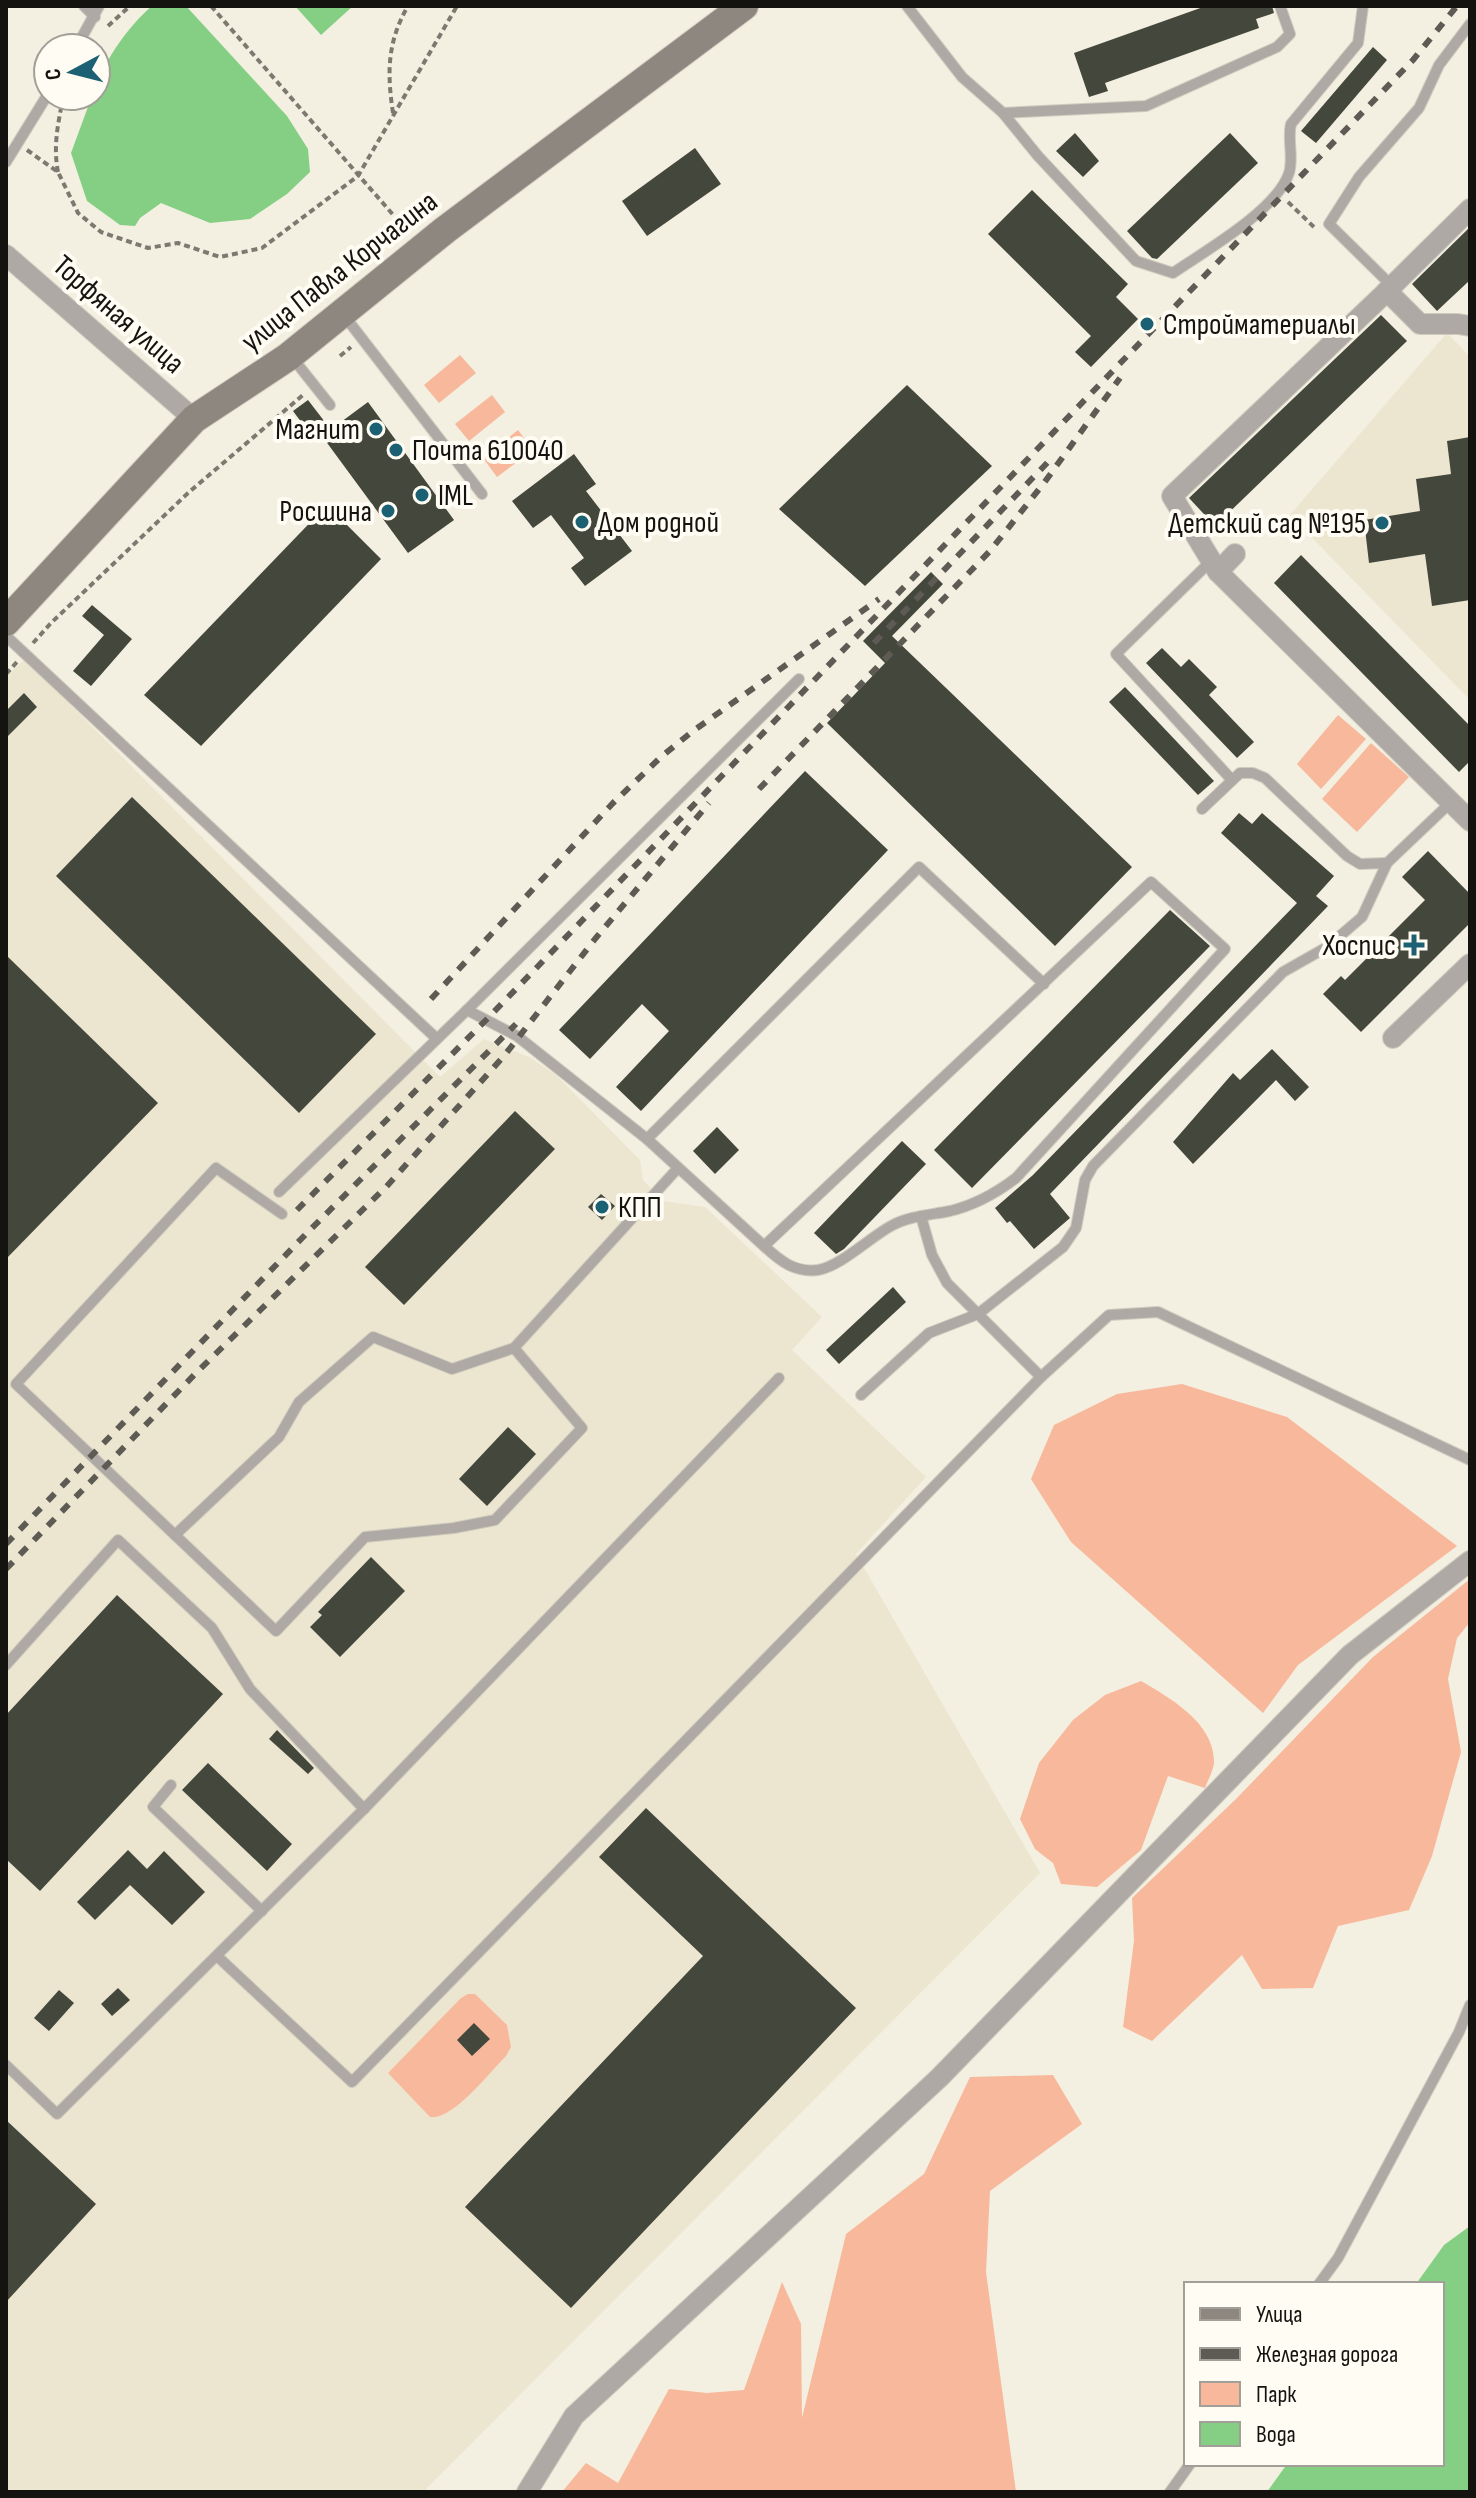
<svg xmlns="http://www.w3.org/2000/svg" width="1476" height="2498" viewBox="0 0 1476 2498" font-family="'Sofia Sans Condensed',sans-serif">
<rect width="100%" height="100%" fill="#f3efe1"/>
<g fill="#ece6d0">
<polygon points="1447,333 1470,357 1470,700 1290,515"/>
<polygon points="25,659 440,1077 484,1039 529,1057 556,1075 640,1160 643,1180 663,1201 705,1207 822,1317 792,1350 926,1477 856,1554 1040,1873 423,2492 6,2492 6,677"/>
</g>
<g fill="#f8b89b">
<polygon points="460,355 476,373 439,403 424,385"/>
<polygon points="492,395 505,412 469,441 455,424"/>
<polygon points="518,430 533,450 497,477 483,458"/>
<polygon points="1338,715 1366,739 1321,789 1297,764"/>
<polygon points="1371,743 1409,777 1357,832 1322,799"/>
<polygon points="1182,1384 1287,1417 1457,1546 1298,1665 1263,1713 1071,1542 1031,1479 1054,1425 1117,1394"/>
<polygon points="1470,1579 1470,1622 1457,1638 1448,1679 1461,1752 1432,1856 1409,1910 1338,1926 1313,1988 1262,1989 1242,1955 1152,2041 1123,2027 1134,1941 1132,1898 1236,1799 1373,1657"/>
<path d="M 1141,1681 C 1170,1698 1215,1723 1214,1763 C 1213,1771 1208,1780 1205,1788 L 1168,1776 L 1141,1850 L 1097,1887 L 1061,1884 L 1053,1863 L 1035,1849 L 1020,1819 L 1039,1763 L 1073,1720 L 1105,1695 Z"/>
<path d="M 468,1994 L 475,1994 L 507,2025 L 511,2047 L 506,2056 C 490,2072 452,2121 430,2117 L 388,2073 L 461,1998 Z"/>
<polygon points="1053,2075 1082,2124 990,2191 986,2272 1016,2492 562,2492 586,2463 618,2483 669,2389 707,2393 744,2390 782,2282 801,2324 802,2418 846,2234 924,2174 970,2077"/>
</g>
<g fill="#85cf84">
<path d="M 152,6 L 186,6 L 287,116 L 308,149 L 310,172 L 287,194 L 250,219 L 210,223 L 161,203 L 140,218 L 135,226 L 120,225 L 87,201 L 71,153 L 92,96 L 96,96 C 96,69 131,23 152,6 Z"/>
<polygon points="295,6 353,6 321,35"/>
<polygon points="1470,2226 1470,2492 1267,2492 1287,2464 1442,2464 1442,2284 1416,2284 1444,2245"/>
</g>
<g fill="#44473b">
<polygon points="1206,6 1272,6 1274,13 1256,19 1259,28 1105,83 1108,91 1089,97 1074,53"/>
<polygon points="1373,47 1387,60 1316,143 1301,131"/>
<polygon points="1075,133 1099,161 1083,177 1056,151"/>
<polygon points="1230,133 1258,163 1157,259 1152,258 1127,231"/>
<polygon points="695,148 721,184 647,236 622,201"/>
<polygon points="1032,190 1128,284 1116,297 1138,319 1091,367 1075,352 1091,336 988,234"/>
<polygon points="1470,227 1470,280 1437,311 1412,284"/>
<polygon points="1381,315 1407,341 1215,526 1189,498"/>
<polygon points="907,385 992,466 865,586 779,509"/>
<polygon points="308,400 328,426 313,438 293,411"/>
<polygon points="368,402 454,520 408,553 322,436"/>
<polygon points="1470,437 1470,600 1432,606 1425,554 1369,563 1364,520 1420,511 1416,479 1451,474 1447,441"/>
<polygon points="574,454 596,484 586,491 632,551 585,586 571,568 584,558 551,515 533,528 512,501"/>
<polygon points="327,505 381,559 201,746 144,695"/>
<polygon points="1301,555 1470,726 1470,761 1459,772 1274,583"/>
<polygon points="931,572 943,584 892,636 1132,867 1055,946 827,723 885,663 863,641"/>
<polygon points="92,605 132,639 91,686 73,671 104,635 82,616"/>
<polygon points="1162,648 1181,667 1189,659 1217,687 1209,695 1254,742 1237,758 1146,663"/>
<polygon points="1125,687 1214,781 1198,795 1109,702"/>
<polygon points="24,693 37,707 6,738 6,711"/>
<polygon points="805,771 888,850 641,1111 616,1087 669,1031 642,1004 590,1059 559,1030"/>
<polygon points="132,797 376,1034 299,1113 56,876"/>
<polygon points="1239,813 1252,824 1262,813 1334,876 1316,896 1328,906 1050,1194 1070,1218 1034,1249 1010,1221 1007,1223 995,1208 1033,1175 1297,903 1221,833"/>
<polygon points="1428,851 1470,894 1470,923 1361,1032 1323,994 1341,976 1345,980 1425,900 1402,877"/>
<polygon points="1170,910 1210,946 972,1188 934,1150"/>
<polygon points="6,955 158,1103 6,1259"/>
<polygon points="1272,1049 1309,1087 1295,1101 1276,1080 1193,1164 1173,1142 1233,1073 1240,1080"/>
<polygon points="515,1111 555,1149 404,1305 365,1267"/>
<polygon points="717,1127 739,1150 715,1174 693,1151"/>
<polygon points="902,1141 926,1164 844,1249 836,1254 814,1233"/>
<polygon points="601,1194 615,1206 602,1220 588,1207"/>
<polygon points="893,1287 906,1302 839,1364 826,1350"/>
<polygon points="508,1427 536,1454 487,1506 459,1479"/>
<polygon points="371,1557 405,1591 340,1657 310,1627 322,1615 318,1612"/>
<polygon points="117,1595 223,1694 40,1891 6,1859 6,1715"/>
<polygon points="277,1730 314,1768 308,1774 269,1739"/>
<polygon points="208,1763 292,1844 267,1871 182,1790"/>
<polygon points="646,1808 856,2008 571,2308 465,2207 703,1956 599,1857"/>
<polygon points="128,1850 147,1869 164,1851 205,1892 172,1925 130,1885 95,1920 77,1902"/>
<polygon points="118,1988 130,2000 112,2016 101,2004"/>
<polygon points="59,1990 74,2003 49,2031 34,2018"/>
<polygon points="474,2023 490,2039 472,2056 457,2040"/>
<polygon points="6,2120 96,2204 6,2302"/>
</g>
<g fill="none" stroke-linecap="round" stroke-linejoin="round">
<defs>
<g id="service">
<polyline points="84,6 95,17"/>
<path d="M 907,6 L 962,77 L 1003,113 L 1038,156 L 1136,261 L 1173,273 C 1205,251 1277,210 1289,173 C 1294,157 1287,140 1291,124 L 1358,43 L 1363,6"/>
<polyline points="76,48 99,6"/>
<polyline points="1003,113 1146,106 1277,47 1290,34 1280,6"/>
<polyline points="6,162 48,94"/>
<polyline points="1392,286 1329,224 1359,177 1419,108 1439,65 1470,24"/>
<polyline points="343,314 482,494"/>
<polyline points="291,356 330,405"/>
<polyline points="1210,562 1116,654 1231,779"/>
<polyline points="6,636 436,1038"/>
<polyline points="1202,809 1240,773 1253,773 1265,778 1347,856 1360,864 1387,863"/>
<path d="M 467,1010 L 517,1036 L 647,1139 L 764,1246 L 1151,882 L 1225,949 L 1016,1178 C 995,1194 975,1205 950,1211 C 930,1215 909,1216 891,1226 C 869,1238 841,1266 818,1270 C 795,1273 780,1261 764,1246"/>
<polyline points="647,1139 919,867 1044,984"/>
<polyline points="279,1192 467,1010 799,679"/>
<polyline points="282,1214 216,1168 16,1384 276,1631 365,1537 454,1528 495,1520 582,1428 514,1348 678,1168"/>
<polyline points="921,1216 932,1255 947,1283 1041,1377"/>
<polyline points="861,1395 929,1333 978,1314 1063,1247 1076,1228 1085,1180 1093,1166 1283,972 1327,947 1362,917 1387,863 1449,804"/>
<polyline points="175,1535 279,1437 299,1402 373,1337 452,1369 514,1348"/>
<polyline points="6,1665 118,1540 212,1628 250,1689 364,1809"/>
<polyline points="171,1785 153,1807 262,1911"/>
<polyline points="218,1957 352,2082 1041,1377 1109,1315 1158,1312 1470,1460"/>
<polyline points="6,2065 57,2114 364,1809 779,1378"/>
<polyline points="1319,2284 1338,2258 1459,2032 1470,2005"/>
<polyline points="1170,2492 1190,2464"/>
</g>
<g id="minor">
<polyline points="1470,209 1384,294 1172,496 1218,572 1470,821"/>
<polyline points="6,255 194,419"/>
<polyline points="1387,291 1420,324 1458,324 1470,326"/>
<polyline points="1218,572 1235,554"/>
<polyline points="1393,1038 1470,964"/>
<polyline points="527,2492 574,2416 939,2078 1350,1655 1470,1561"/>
</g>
<polyline id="secondary" points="6,622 194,419 288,357 445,230 744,6"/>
</defs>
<use href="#service" stroke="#cfccbf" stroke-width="12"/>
<use href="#minor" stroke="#cfccbf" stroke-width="22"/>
<use href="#secondary" stroke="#cfccbf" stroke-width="30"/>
<g stroke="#7c7970" stroke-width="4" stroke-dasharray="6 4" stroke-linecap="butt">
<polyline points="211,6 409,233"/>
<polyline points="1303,6 1304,6"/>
<polyline points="108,26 130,6"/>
<path d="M 393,113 C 387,73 387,42 408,6"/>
<polyline points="27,150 58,172 78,213 101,232 148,248 178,243 220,257 262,248 358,176 457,6"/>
<path d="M 58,172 C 53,146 58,124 63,98"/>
<polyline points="1288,202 1316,229"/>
<polyline points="340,356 351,347"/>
<polyline points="33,643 51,623 188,493 303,395"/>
<polyline points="6,674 17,662"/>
</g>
<use href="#service" stroke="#aea9a4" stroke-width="10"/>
<use href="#minor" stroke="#aea9a4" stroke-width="20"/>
<use href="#secondary" stroke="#8e8780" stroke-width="28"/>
<g stroke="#5e5b54" stroke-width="6" stroke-dasharray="10 10" stroke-linecap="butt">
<polyline points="874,643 1048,462"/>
<polyline points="759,789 990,551 1044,483 1120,378"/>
<polyline points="431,999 613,803 662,756 693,731 879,599"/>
<polyline points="297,1210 487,1019 1413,60 1457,6"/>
<polyline points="6,1544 307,1233 516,1024"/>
<polyline points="6,1569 197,1372 386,1187 504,1056 595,939 709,803"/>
</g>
</g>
<g fill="#1c6173" stroke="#fffcf4" stroke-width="3">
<circle cx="1147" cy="324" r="8"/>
<circle cx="376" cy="429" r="8"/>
<circle cx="396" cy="450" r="8"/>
<circle cx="422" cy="495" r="8"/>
<circle cx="388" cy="511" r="8"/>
<circle cx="582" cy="522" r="8"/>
<circle cx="1382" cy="523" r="8"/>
<path d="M1410 933h8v8h8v8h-8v8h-8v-8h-8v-8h8z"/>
<circle cx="602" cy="1207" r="8"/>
</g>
<g text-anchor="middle" stroke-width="8" stroke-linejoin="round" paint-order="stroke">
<g font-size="30" fill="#15130f" stroke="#fffcf4">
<text transform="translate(339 271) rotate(-38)" y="10">улица Павла Корчагина</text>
<text transform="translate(119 314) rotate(41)" y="10">Торфяная улица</text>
</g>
<g font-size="30" fill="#15130f" stroke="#fffcf4" text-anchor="start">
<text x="1163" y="334">Стройматериалы</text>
<text x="360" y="439" text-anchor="end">Магнит</text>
<text x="412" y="460">Почта 610040</text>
<text x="438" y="505">IML</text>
<text x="372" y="521" text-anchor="end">Росшина</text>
<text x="598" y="532">Дом родной</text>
<text x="1366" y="533" text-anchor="end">Детский сад №195</text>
<text x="1396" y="955" text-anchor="end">Хоспис</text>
<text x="618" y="1217">КПП</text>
</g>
</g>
<rect width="1476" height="2498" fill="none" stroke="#15130f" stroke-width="16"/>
<rect x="1184" y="2282" width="260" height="184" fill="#fffcf4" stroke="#a19f98" stroke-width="2"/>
<rect x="1200" y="2308" width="40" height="12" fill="#8e8780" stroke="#a19f98" stroke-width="2"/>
<text x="1256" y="2322" font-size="24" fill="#15130f">Улица</text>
<rect x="1200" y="2348" width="40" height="12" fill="#5e5b54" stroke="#a19f98" stroke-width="2"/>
<text x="1256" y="2362" font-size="24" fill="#15130f">Железная дорога</text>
<rect x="1200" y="2382" width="40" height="24" fill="#f8b89b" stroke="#a19f98" stroke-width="2"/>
<text x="1256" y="2402" font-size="24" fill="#15130f">Парк</text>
<rect x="1200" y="2422" width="40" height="24" fill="#85cf84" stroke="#a19f98" stroke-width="2"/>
<text x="1256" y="2442" font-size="24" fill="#15130f">Вода</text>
<g transform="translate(72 72) rotate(263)"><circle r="38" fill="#fffcf4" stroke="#a19f98" stroke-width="2"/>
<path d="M0-6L14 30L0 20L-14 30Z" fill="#1c6173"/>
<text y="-12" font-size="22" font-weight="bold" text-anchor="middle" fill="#15130f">С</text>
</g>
</svg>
